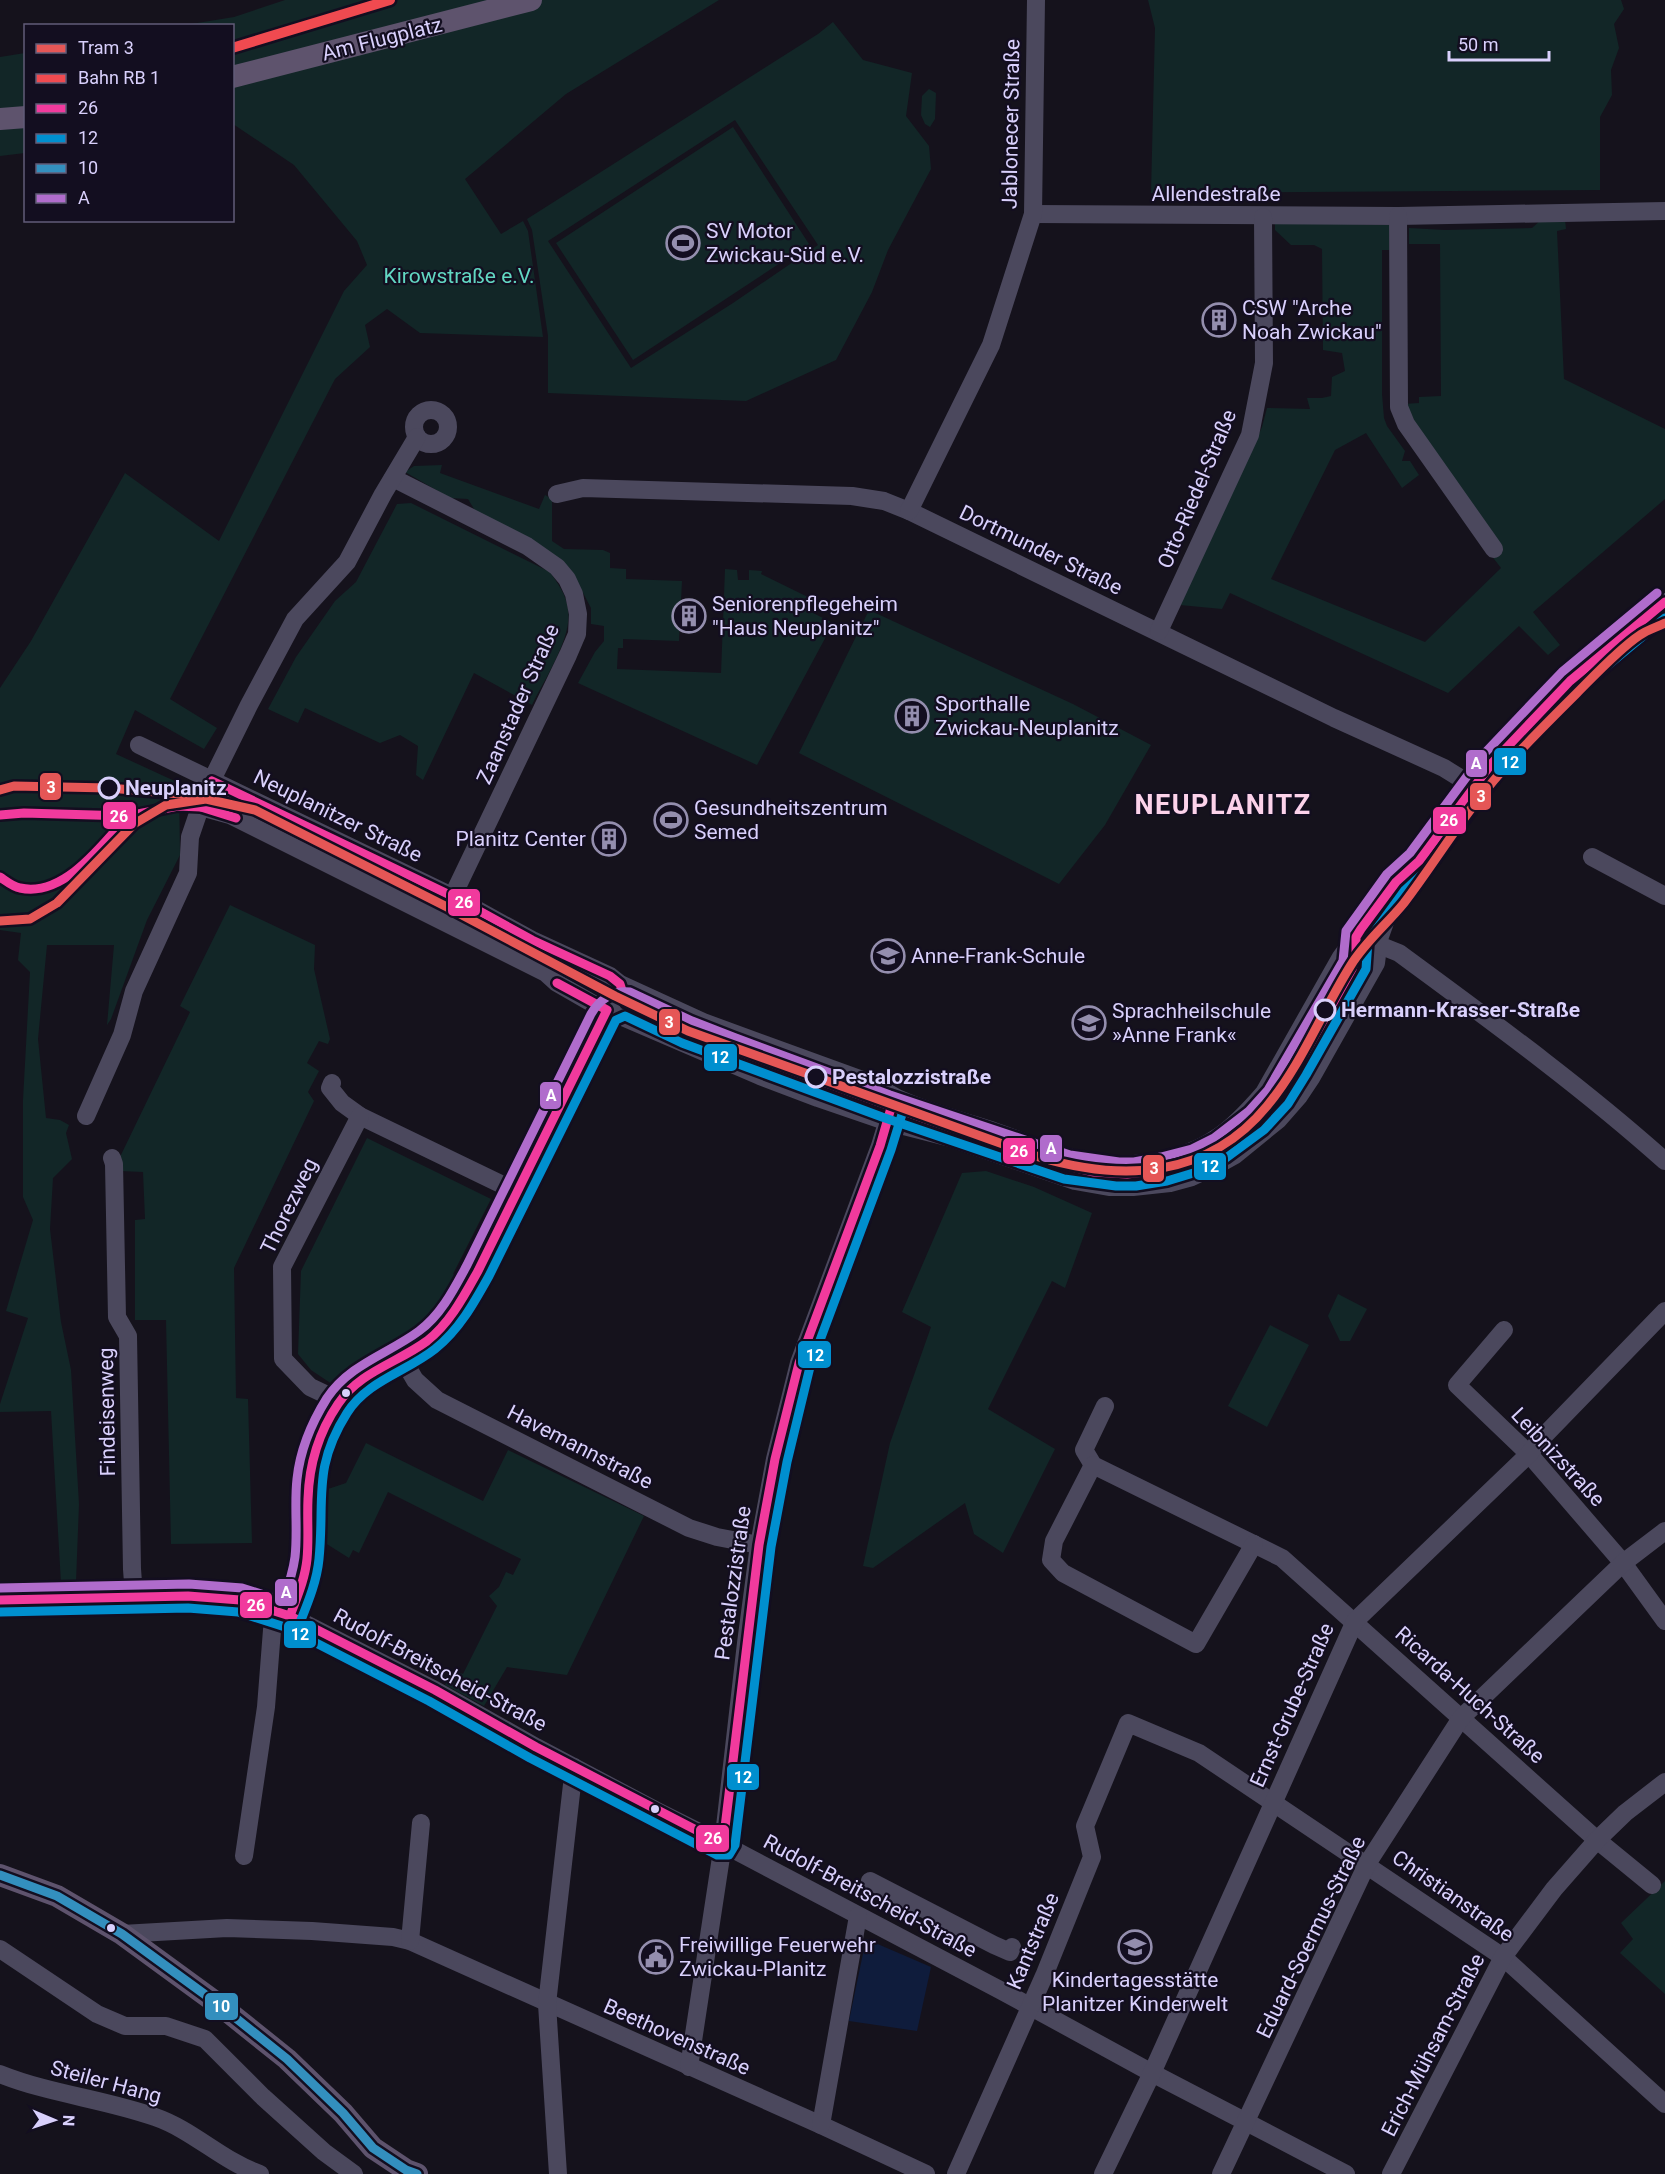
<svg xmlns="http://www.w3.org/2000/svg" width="1665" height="2174" viewBox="0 0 1665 2174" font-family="Roboto,sans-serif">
<rect width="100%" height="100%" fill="#15121c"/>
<g fill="#122627" fill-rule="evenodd">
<polygon points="285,0 719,0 566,94 465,179 501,234 523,221 528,231 543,337 420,333 387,309 365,325 370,347 335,379 170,699 217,728 204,749 135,710 116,754 179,783 180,855 147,920 111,1019 107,1025 114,945 47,945 38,1039 46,1118 60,1120 69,1125 66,1133 72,1159 53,1178 50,1229 61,1322 71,1370 79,1504 76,1582 61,1583 51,1411 0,1412 0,1404 28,1318 6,1311 33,1220 23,1197 23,1100 30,972 18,960 21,933 0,930 0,688 31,641 125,473 219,541 344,291 367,265 357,241 294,165 233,124 232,26 185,25 234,17"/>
<polygon points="1148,0 1621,0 1624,9 1614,24 1619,48 1611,70 1612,95 1600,117 1600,190 1151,193 1155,28"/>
<path d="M 833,22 L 863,60 L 912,73 L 906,116 L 929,146 L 931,169 L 888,250 L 872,292 L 836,360 L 746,401 L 548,393 L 548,336 L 532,230 L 527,219 L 818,34 ZM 735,120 L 818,245 L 733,303 L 631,368 L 548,241 Z"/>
<polygon points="25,53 25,153 0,156 0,57"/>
<polygon points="929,89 936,93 935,119 930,127 925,124 921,115 922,96"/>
<polygon points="733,127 809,244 633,360 556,243"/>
<polygon points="1541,220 1565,220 1566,229 1557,231 1564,379 1665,429 1665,499 1533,612 1560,645 1548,655 1519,626 1448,693 1230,593 1222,609 1180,605 1262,427 1267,408 1310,409 1307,398 1322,398 1331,396 1332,377 1345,371 1342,353 1323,350 1322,249 1314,245 1291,245 1275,230 1275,222 1389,225 1389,250 1382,250 1382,394 1384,418 1387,426 1405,451 1402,461 1410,461 1419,475 1402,488 1366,433 1335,450 1271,579 1425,642 1501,568 1491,555 1403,404 1419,403 1419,397 1441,396 1440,244 1409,244 1409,228 1445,230 1532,228"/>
<polygon points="442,465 440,473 539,509 545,495 552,499 552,541 564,549 603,550 610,553 610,568 626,569 626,579 682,581 679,641 623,639 623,648 618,648 617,669 721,673 725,569 737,570 738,580 749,580 749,570 762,571 761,574 812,599 807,610 839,626 829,631 757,765 578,683 595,652 604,641 604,626 591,624 591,608 571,570 477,514 468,499 450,498 405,472 414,466"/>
<path d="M 411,503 L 550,572 C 558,584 566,594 568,609 C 573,637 544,680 532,705 L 474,673 L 423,780 L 416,775 L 418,746 L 400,735 L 380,743 L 305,708 L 298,723 L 268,709 L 296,657 L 335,601 L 356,582 L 397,504 Z"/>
<polygon points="869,610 1073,704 1151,745 1105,825 1059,884 799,753"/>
<polygon points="230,905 315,945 314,969 330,1039 328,1044 319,1041 307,1063 319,1071 308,1092 314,1101 234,1268 236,1398 248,1399 252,1543 171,1544 166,1320 135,1320 135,1220 145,1219 143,1172 120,1171 120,1157 190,1012 180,1006"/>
<polygon points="367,1138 491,1199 453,1274 465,1281 441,1318 423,1334 400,1347 362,1360 335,1386 311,1370 298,1354 301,1271"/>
<polygon points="986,1171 1034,1187 1092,1213 1065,1288 1052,1281 988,1409 1055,1449 1003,1553 974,1534 965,1503 873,1568 863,1566 890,1443 931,1327 902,1312 962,1173"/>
<polygon points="1338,1294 1367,1309 1350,1341 1340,1341 1328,1316"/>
<polygon points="1270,1325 1309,1345 1267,1427 1228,1406"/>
<polygon points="366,1443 483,1501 508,1450 644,1516 567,1675 507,1667 484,1706 445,1685 453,1670 463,1674 497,1606 489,1596 499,1587 506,1572 513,1575 521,1559 388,1492 359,1553 353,1550 349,1558 322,1541 328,1489 346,1483"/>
<polygon points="1665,1881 1665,1994 1620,1953 1633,1939 1621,1923"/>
</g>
<polygon fill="#0f1c3c" points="866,1939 931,1967 917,2031 849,2021"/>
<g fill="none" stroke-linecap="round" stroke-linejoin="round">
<g stroke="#4b485d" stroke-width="18">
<polyline points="1033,214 1398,216 1665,211"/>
<polyline points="1398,216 1399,407 1406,424 1494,549"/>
<circle cx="431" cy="427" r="17"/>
<polyline points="393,478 527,546 557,567 567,579 574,594 578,614 577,634 568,655 447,908"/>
<polyline points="557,494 583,488 852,496 884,501 909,511 1334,718 1444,768 1473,786"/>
<polyline points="909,511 991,345 1033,214 1036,0"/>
<polyline points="1159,631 1250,435 1264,363 1263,217"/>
<path d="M 139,745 L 452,896 L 532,940 L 610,976 L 620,984 L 703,1022 L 865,1081 C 877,1085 886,1092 897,1098 C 927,1112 960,1120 991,1130 C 1023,1141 1053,1155 1086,1161 C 1129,1169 1182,1162 1218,1137 C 1235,1126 1251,1108 1264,1093 L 1341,957 L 1390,890"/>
<polyline points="201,807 230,815 546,973 557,983 597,1006 760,1076 818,1098 888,1122 951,1138 1075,1181 1109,1187 1133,1187 1170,1183 1192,1177 1215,1166 1235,1155 1278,1120 1299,1096 1311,1078 1376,963 1379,939 1389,911 1419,861 1473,786 1492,763 1570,681 1665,602"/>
<polyline points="1592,857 1665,896"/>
<path d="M 1370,939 L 1379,945 L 1399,953 C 1490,1020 1581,1086 1665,1161"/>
<polyline points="332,1083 330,1088 342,1103 360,1116 517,1192"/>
<polyline points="86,1116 122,1035 134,991 188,873 190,837 204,796 249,705 295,619 347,562 383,494 417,437"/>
<polyline points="112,1158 114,1164 117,1317 128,1336 132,1569 134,1596"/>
<polyline points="1504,1330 1457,1385 1529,1454 1623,1563 1665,1621"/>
<polyline points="401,1356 415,1380 437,1400 689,1528 717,1537 759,1545"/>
<polyline points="338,1403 329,1396 310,1387 283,1359 282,1267 360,1116"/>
<polyline points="1105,1406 1084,1450 1093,1465 1282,1558 1597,1840 1652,1885"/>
<polyline points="1093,1465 1054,1541 1051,1560 1063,1573 1196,1644 1254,1544"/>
<polyline points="0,1600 188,1596 240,1600 290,1616 435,1690 536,1747 655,1810 723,1844 1000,1990 1152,2073 1346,2174"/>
<path d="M 290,1616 C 297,1597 305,1579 307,1559 C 310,1533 306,1507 309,1481 C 312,1453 323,1428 338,1404 C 358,1371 397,1363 426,1341 C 450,1324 464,1296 478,1271 L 620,984"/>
<polyline points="244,1856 266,1707 272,1630 276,1612"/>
<polyline points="870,1881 994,1945 1010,1952 1012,1947"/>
<polyline points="122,1934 227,1928 312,1931 393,1937 410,1941 821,2125 926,2174"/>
<polyline points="410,1941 421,1823"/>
<polyline points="0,1949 97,2014 125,2026 166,2026 205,2039 263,2097 324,2152 354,2174"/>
<polyline points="689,2067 723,1844 746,1643 759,1545 775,1459 799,1363 880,1146 891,1110"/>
<path d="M 0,2074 C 50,2094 104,2099 155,2117 C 193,2130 222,2161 260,2174"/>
<polyline points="821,2125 858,1916"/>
<polyline points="558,2174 547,2004 574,1767"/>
<polyline points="956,2174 1044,1976 1092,1857 1085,1826 1128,1723 1199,1753 1503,1957 1665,2104"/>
<polyline points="1103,2174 1152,2073 1355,1621 1529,1454 1538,1442 1665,1311"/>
<polyline points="1221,2174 1367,1864 1461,1718 1623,1563 1665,1531"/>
<polyline points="1391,2174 1503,1957 1554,1889 1597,1840 1625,1813 1665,1782"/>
</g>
<g stroke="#5e536d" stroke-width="22">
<polyline points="232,77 531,0"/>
<polyline points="0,119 26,117"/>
<polyline points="0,1875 57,1896 122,1934 222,2007 287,2059 343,2113 373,2148 406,2170 417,2174"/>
</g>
<defs>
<g id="bus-1">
<polyline points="201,807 204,796 212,781 452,896 532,940 610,976 620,984 626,1003 674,1025 746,1054 923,1118 1054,1163 1094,1172 1127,1174 1154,1171 1194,1160 1219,1149 1236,1138 1250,1126 1274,1100 1305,1053 1352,969 1356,957 1356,937 1361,929 1396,882 1419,861 1492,763 1570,681 1665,602"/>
<polyline points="0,815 24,813 128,816 178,806 201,807 236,818"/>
<path d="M 0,877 C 6,881 13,887 20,888 C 64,898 103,844 128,816"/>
<polyline points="0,1600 188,1596 240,1600 290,1616 435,1690 536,1747 723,1844 759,1545 775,1459 799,1363 880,1146 891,1108"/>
<path d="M 290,1616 C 297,1597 305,1579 307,1559 C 309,1539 307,1519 308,1499 C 309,1465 319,1432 338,1404 C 359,1372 397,1363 427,1341 C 450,1323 464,1296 478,1271 L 607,1010 L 557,983"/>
</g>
<g id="bus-2">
<polyline points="0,1612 188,1608 238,1612 285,1627 429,1701 530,1758 717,1855 729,1855 735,1845 771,1547 787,1462 810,1367 891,1150 903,1111"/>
<path d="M 301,1620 C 309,1600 317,1580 319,1559 C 325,1500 312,1468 347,1413 C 367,1381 406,1372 435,1349 C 459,1330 474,1303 489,1276 L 616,1020 L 625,1016 L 682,1043 L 725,1059 L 882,1117 L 1064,1179 L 1116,1186 L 1136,1186 L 1167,1181 L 1200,1171 L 1226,1158 L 1264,1130 L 1288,1104 L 1306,1075 L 1366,969 L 1368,941 L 1405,890 L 1429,868 L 1501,771 L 1578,690 L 1665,618"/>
</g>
<polyline id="bus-3" points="0,1875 57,1896 122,1934 222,2007 287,2059 343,2113 373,2148 406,2170 417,2174"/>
<path id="bus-4" d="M 0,1588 L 189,1584 L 242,1588 L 283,1601 C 288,1587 293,1572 295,1557 C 298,1531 294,1505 297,1479 C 300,1450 312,1422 327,1398 C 350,1364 388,1354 419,1331 C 441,1315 454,1289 467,1265 L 591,1014 C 599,1000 613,990 630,992 L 692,1021 L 733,1037 L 890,1095 L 1070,1155 L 1119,1162 L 1134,1162 L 1161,1157 L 1192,1149 L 1214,1138 L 1249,1111 L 1268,1090 L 1343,961 L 1346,931 L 1387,874 L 1410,853 L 1482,756 L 1562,672 L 1657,593"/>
</defs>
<use href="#bus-1" stroke="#130e20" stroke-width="14"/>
<use href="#bus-2" stroke="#130e20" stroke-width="14"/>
<use href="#bus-3" stroke="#130e20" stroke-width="14"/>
<use href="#bus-4" stroke="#130e20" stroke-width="14"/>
<use href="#bus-1" stroke="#f13a9d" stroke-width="9"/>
<use href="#bus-2" stroke="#008fcf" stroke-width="9"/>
<use href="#bus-3" stroke="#338fbe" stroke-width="9"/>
<use href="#bus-4" stroke="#b06ccc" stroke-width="9"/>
<defs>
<polyline id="rail-1" points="232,48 390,0"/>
</defs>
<use href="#rail-1" stroke="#130e20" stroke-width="15"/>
<use href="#rail-1" stroke="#f04a50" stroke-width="10"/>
<defs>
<g id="tram-1">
<polyline points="0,790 14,786 109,788 192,795"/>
<path d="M 0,921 L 30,919 L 57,903 L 134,824 L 166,805 L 206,799 L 255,810 L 447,907 L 615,996 L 688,1031 L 1039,1157 C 1123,1182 1208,1178 1267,1106 C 1302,1064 1322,1011 1351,965 C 1365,942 1387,924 1404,903 C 1430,869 1452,833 1478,800 C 1508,761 1543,727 1577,693 C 1595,675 1619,649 1640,635 C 1647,630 1657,627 1665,623"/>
</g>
</defs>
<use href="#tram-1" stroke="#130e20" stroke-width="14"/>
<use href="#tram-1" stroke="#e55656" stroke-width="9"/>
</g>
<defs>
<symbol id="stadium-ring" viewBox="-11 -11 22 22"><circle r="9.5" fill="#130e20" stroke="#948eae" stroke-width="1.5"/><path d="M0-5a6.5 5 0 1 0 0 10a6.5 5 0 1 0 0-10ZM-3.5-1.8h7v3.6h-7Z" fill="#948eae"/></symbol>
<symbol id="building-ring" viewBox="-11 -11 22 22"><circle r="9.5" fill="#130e20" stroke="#948eae" stroke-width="1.5"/><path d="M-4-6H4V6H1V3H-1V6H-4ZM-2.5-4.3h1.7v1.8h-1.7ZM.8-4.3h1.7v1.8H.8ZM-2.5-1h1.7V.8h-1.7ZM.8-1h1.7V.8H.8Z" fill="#948eae"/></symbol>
<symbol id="school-ring" viewBox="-11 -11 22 22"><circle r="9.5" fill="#130e20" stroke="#948eae" stroke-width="1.5"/><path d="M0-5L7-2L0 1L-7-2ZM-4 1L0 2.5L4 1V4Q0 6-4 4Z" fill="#948eae"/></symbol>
<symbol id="civic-ring" viewBox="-11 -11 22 22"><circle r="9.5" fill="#130e20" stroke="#948eae" stroke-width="1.5"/><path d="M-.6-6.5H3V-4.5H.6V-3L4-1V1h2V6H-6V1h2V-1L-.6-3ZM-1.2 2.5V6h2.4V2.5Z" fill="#948eae"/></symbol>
</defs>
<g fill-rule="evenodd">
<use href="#stadium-ring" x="664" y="224" width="38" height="38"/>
<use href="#building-ring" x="1200" y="301" width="38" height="38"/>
<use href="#building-ring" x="670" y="597" width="38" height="38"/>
<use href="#building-ring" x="893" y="697" width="38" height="38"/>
<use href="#stadium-ring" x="652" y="801" width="38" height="38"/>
<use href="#building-ring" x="590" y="820" width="38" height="38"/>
<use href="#school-ring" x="869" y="937" width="38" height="38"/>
<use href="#school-ring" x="1070" y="1004" width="38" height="38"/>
<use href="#school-ring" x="1116" y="1928" width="38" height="38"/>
<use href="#civic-ring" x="637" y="1938" width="38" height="38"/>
</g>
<g fill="#130e20" stroke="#d9d0fc" stroke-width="3">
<circle cx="109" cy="788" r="10"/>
<circle cx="1325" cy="1010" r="10"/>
<circle cx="816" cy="1077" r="10"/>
</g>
<g fill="#d9d0fc" stroke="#130e20" stroke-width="2">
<circle cx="346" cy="1393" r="5"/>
<circle cx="655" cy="1809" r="5"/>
<circle cx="111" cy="1928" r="5"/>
</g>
<g text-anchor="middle" stroke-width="4.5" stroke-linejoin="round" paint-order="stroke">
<g font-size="21" fill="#d9d0fc" stroke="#130e20">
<text transform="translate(382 39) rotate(-14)" y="7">Am Flugplatz</text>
<text transform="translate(1011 124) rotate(-89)" y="7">Jablonecer Straße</text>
<text x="1216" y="201">Allendestraße</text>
<text transform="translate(1197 489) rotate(-67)" y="7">Otto-Riedel-Straße</text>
<text transform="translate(1041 550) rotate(26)" y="7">Dortmunder Straße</text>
<text transform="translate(518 704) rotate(-66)" y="7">Zaanstader Straße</text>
<text transform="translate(338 816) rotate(26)" y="7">Neuplanitzer Straße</text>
<text transform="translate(289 1206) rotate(-64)" y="7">Thorezweg</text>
<text transform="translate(107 1412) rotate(-91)" y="7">Findeisenweg</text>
<text transform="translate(580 1447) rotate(27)" y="7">Havemannstraße</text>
<text transform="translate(1558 1457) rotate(47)" y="7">Leibnizstraße</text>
<text transform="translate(733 1583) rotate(-82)" y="7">Pestalozzistraße</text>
<text transform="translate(440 1670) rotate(28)" y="7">Rudolf-Breitscheid-Straße</text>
<text transform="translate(1470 1695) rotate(42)" y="7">Ricarda-Huch-Straße</text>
<text transform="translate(1292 1705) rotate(-66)" y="7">Ernst-Grube-Straße</text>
<text transform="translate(870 1896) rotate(28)" y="7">Rudolf-Breitscheid-Straße</text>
<text transform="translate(1453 1896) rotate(35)" y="7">Christianstraße</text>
<text transform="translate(1311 1937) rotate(-64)" y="7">Eduard-Soermus-Straße</text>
<text transform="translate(1033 1941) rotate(-67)" y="7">Kantstraße</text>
<text transform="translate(677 2037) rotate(24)" y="7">Beethovenstraße</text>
<text transform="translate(1433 2045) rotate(-63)" y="7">Erich-Mühsam-Straße</text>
<text transform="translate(106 2082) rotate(15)" y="7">Steiler Hang</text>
</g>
<g font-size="21" fill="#d9d0fc" stroke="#130e20" text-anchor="start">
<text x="706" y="238">SV Motor<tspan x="706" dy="24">Zwickau-Süd e.V.</tspan></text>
<text x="1242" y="315">CSW "Arche<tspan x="1242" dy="24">Noah Zwickau"</tspan></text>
<text x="712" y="611">Seniorenpflegeheim<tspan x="712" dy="24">"Haus Neuplanitz"</tspan></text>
<text x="935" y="711">Sporthalle<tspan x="935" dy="24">Zwickau-Neuplanitz</tspan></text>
<text x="694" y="815">Gesundheitszentrum<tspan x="694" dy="24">Semed</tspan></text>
<text x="586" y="846" text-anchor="end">Planitz Center</text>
<text x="911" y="963">Anne-Frank-Schule</text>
<text x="1112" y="1018">Sprachheilschule<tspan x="1112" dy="24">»Anne Frank«</tspan></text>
<text x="679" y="1952">Freiwillige Feuerwehr<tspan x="679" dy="24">Zwickau-Planitz</tspan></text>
<text x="1135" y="1987" text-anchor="middle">Kindertagesstätte<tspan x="1135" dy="24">Planitzer Kinderwelt</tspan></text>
</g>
<g font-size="21" fill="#62d7c2" stroke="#130e20">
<text x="459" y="283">Kirowstraße e.V.</text>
</g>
<g font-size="21" font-weight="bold" fill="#d9d0fc" stroke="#130e20" text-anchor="start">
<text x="125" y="795">Neuplanitz</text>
<text x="1341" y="1017">Hermann-Krasser-Straße</text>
<text x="832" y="1084">Pestalozzistraße</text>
</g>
<g font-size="27" font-weight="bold" letter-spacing="1.5" fill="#fcd2ea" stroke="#130e20">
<text x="1223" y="814">NEUPLANITZ</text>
</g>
</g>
<g stroke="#130e20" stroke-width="2">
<rect x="1493" y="747" width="34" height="29" rx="6" fill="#008fcf"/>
<rect x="1465" y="749" width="23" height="29" rx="6" fill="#b06ccc"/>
<rect x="39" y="772" width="23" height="29" rx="6" fill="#e55656"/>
<rect x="1469" y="782" width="23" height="29" rx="6" fill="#e55656"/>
<rect x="102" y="801" width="35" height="29" rx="6" fill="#f13a9d"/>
<rect x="1432" y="806" width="35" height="29" rx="6" fill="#f13a9d"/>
<rect x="447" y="888" width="34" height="29" rx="6" fill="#f13a9d"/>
<rect x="658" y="1008" width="23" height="28" rx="6" fill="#e55656"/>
<rect x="703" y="1043" width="35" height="29" rx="6" fill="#008fcf"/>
<rect x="539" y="1081" width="23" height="29" rx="6" fill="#b06ccc"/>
<rect x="1039" y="1134" width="24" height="29" rx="6" fill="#b06ccc"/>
<rect x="1002" y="1137" width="34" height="28" rx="6" fill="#f13a9d"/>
<rect x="1193" y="1152" width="34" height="29" rx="6" fill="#008fcf"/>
<rect x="1142" y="1154" width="23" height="29" rx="6" fill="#e55656"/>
<rect x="797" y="1340" width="35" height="29" rx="6" fill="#008fcf"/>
<rect x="274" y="1578" width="24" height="29" rx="6" fill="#b06ccc"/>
<rect x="239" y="1591" width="34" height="28" rx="6" fill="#f13a9d"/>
<rect x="283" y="1620" width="34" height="29" rx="6" fill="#008fcf"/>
<rect x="726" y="1763" width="34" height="28" rx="6" fill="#008fcf"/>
<rect x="695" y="1824" width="35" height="29" rx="6" fill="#f13a9d"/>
<rect x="204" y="1992" width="35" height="29" rx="6" fill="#338fbe"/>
</g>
<g font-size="16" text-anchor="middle" font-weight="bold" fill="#fff">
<text x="1510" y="768">12</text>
<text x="1476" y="769">A</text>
<text x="51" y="793">3</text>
<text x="1481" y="802">3</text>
<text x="119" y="822">26</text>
<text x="1449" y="826">26</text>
<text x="464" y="908">26</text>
<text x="669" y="1028">3</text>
<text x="720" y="1063">12</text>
<text x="551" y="1101">A</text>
<text x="1051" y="1154">A</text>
<text x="1019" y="1157">26</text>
<text x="1210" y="1172">12</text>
<text x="1154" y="1174">3</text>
<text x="815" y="1361">12</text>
<text x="286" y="1598">A</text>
<text x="256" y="1611">26</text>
<text x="300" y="1640">12</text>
<text x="743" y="1783">12</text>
<text x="713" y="1844">26</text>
<text x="221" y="2012">10</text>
</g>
<rect x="24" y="24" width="210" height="198" fill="#130e20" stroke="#625c78" stroke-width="1.5"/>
<rect x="36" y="44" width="30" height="9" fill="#e55656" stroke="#625c78" stroke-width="1.5"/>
<text x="78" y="54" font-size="18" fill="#d9d0fc">Tram 3</text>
<rect x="36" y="74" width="30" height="9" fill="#f04a50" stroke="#625c78" stroke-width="1.5"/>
<text x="78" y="84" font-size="18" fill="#d9d0fc">Bahn RB 1</text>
<rect x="36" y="104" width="30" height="9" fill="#f13a9d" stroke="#625c78" stroke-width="1.5"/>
<text x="78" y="114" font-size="18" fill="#d9d0fc">26</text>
<rect x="36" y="134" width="30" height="9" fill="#008fcf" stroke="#625c78" stroke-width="1.5"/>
<text x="78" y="144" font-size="18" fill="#d9d0fc">12</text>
<rect x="36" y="164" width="30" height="9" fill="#338fbe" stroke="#625c78" stroke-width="1.5"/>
<text x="78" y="174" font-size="18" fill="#d9d0fc">10</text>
<rect x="36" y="194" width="30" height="9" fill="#b06ccc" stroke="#625c78" stroke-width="1.5"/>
<text x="78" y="204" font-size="18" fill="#d9d0fc">A</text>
<g transform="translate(54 2120) rotate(92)" stroke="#130e20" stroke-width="4.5" paint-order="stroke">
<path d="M0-4.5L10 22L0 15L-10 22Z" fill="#d9d0fc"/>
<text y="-9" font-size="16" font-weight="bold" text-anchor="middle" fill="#d9d0fc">N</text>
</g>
<path d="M1449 51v9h100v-9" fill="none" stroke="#d9d0fc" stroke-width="3"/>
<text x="1458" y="51" font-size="18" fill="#d9d0fc" stroke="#130e20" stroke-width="4.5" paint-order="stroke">50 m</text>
</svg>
